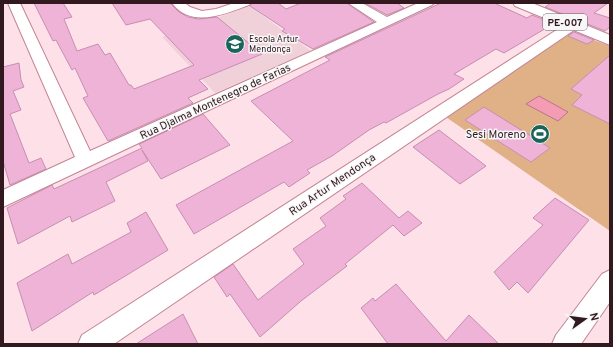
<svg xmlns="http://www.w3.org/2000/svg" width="613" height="347" viewBox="0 0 613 347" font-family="Overpass,sans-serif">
<rect width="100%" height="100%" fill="#fee1e8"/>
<polygon fill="#f1d1d9" points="250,6 311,51 215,93 162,37"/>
<polygon fill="#e0b087" points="571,32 610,46 610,231 443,115"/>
<polygon fill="#f59cb5" stroke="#ba7588" points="539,96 568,112 558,121 526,104"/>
<g fill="#eeb3d7" stroke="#c68eb1">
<polygon points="34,3 63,3 72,17 64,19 77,51 98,44 105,55 110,53 129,85 131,85 134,89 194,65 150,19 126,25 112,3 170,3 179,12 188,17 198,19 217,17 262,54 199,80 208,89 188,98 193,103 108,141 83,98 88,96 75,68 72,70 56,40 53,41"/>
<polygon points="252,3 278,3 286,9 301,3 347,3 374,22 313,49 282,31 285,29 250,6"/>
<polygon points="365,3 397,3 404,8 387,15"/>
<polygon points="441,3 494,3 527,18 532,15 560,26 554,30 548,27 504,53 496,49 454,74 464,79 449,89 438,94 386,123 384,122 369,130 332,156 307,170 310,173 289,187 284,182 194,234 176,205 293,141 251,101 330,60 325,57"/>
<polygon points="551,3 608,3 594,13 610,18 610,27 605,31 545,7"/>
<polygon points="574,32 594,40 587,44 568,36"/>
<polygon points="610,55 610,124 572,105 582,95 571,89"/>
<polygon points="19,63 21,80 24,87 13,91 21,110 10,114 29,163 41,158 46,169 10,185 3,161 3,67"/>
<polygon points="484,107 550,148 531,162 465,120"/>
<polygon points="203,114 230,145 161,179 142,150 148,161 106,182 115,201 72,222 70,216 18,244 7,208 52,185 54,189 142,148 139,144"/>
<polygon points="439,130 486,166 460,184 413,147"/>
<polygon points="362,183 399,218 408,211 422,223 404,236 393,225 345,264 347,266 301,301 260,337 230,294 227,297 214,277 233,264 258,300 304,264 293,249 326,226 320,218 346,199 343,196"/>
<polygon points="555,198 589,220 528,293 517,282 509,290 494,272 543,225 533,218"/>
<polygon points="146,212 168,250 94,295 93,292 32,331 17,283 68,254 72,264 131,232 127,223"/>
<polygon points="396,284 446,341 469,315 499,344 388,344 361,308 373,298 375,301"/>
<polygon points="183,314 198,344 136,344"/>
</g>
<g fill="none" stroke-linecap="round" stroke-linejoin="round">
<defs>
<g id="minor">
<polygon points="8,3 20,3 90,151 377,22 348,3 362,3 387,17 418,3 434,3 432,5 3,207 3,190 75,157"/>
<path d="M 172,3 L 185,3 L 190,7 L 202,11 L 216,9 L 234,3 L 251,3 L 249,5 C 225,14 191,29 172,3 Z"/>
<polygon points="573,21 577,22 579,25 577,28 114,344 78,344 82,335 569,22"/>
<polygon points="610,270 610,302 581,344 552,344 556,335 602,274"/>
</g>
<polygon id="primary" points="513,3 532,3 610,35 610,45 515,6"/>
</defs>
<use href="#minor" stroke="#c48495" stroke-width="2"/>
<use href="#primary" stroke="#c48495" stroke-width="2"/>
<use href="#minor" fill="#fff" fill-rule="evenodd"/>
<use href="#primary" fill="#fff" fill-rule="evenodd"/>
</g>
<defs>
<symbol id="school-disc" viewBox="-11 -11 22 22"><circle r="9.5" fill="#1a6459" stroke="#f7f7f7"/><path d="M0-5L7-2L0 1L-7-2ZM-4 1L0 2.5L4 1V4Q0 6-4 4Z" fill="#fff"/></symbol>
<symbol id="stadium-disc" viewBox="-11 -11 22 22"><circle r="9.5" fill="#1a6459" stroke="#f7f7f7"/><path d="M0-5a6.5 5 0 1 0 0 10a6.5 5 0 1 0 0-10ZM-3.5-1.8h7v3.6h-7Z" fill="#fff"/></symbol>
</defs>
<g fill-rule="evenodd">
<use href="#school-disc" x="224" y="33" width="22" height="22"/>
<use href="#stadium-disc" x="529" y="123" width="22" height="22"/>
</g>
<g text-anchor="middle" stroke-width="3" stroke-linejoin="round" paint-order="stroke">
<g font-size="9" fill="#321920" stroke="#f7f7f7" text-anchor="start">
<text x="249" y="42">Escola Artur<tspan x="249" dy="10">Mendonça</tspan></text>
</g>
<rect fill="#f7f7f7" stroke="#6d5c60" stroke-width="1" x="543" y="14" width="44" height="16" rx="3"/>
<g font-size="10" font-weight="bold" fill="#321920">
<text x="565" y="26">PE-007</text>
</g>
<g font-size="11" fill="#321920" stroke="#f7f7f7">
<text transform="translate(215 101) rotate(-25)" y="4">Rua Djalma Montenegro de Farias</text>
<text transform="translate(332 184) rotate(-34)" y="4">Rua Artur Mendonça</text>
</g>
<g font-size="11" fill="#321920" stroke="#f7f7f7" text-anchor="end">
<text x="526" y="138">Sesi Moreno</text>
</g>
</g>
<rect width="613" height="347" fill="none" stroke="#321920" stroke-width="8"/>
<g transform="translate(585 319) rotate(76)" stroke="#f7f7f7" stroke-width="3" paint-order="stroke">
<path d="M0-3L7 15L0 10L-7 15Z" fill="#321920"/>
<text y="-6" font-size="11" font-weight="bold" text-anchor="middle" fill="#321920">N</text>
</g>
</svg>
